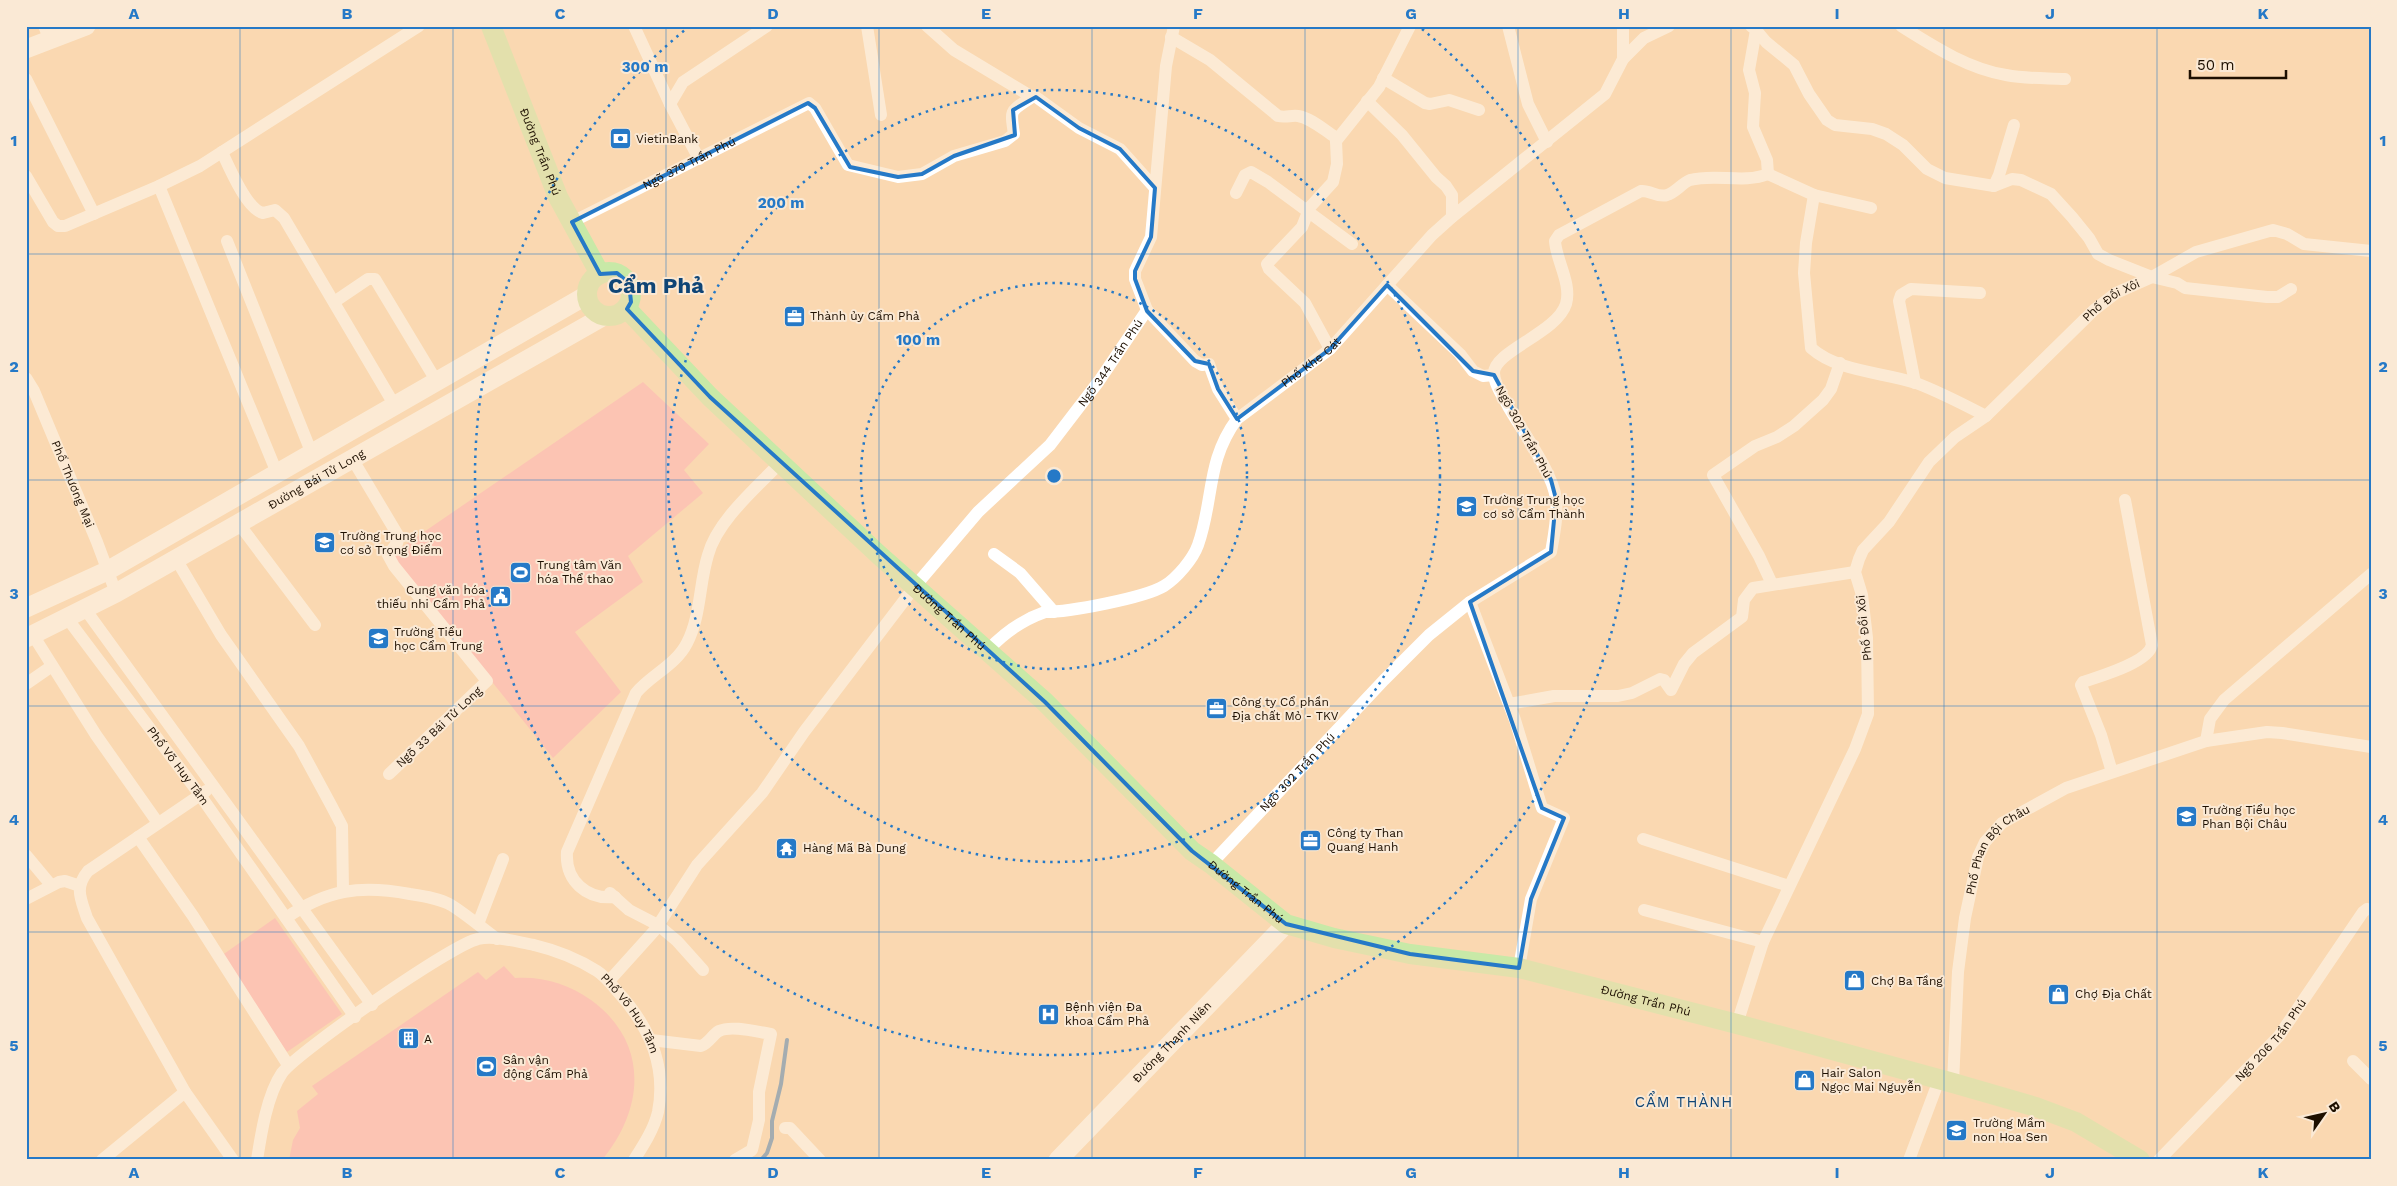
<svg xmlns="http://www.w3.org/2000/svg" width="2397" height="1186" viewBox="0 0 2397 1186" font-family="'Work Sans',sans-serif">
<rect width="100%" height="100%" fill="#fad8b1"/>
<g fill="#feabb6">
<polygon points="643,382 709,444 684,470 703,493 628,556 643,582 575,632 621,692 553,758 396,562 395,554 399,549"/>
<polygon points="275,918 342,1014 287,1052 221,956"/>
<path d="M 504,966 L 515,978 C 542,976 569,984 591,1000 C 649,1042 645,1108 602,1160 L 289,1160 L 293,1140 L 300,1128 L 297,1111 L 318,1094 L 312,1086 L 478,972 L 486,980 Z"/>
</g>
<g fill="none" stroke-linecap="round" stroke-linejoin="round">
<polyline stroke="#3d77b0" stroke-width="4" points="761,1160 767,1153 772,1138 772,1121 781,1084 787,1040"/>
<g stroke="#fff" stroke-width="12">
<polyline points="44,26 50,40"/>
<polyline points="634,26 670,104"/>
<polyline points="867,26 881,115"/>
<polyline points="927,26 954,50 1032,97"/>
<polyline points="1508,26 1528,104 1547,142"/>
<path d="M 1901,26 C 1933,46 1968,69 2006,75 C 2026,79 2046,78 2065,79"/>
<polyline points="1756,30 1766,42 1794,65 1809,94 1827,120 1835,125 1872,129 1886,134 1903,145 1927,169 1945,178 1994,186 2012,179 2021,180 2051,194 2072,217 2089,238 2098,254 2109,260 2152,277 2177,283 2185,288 2267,297 2278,297 2291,289"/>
<path d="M 1171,37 L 1210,60 L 1278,116 C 1286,118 1291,115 1298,116 C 1311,118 1324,130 1335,137 L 1336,141 L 1379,87 L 1410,26"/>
<polyline points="1623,59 1644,38 1669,26"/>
<polyline points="1383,78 1425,103 1430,104 1449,100 1479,110"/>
<polyline points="26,79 94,214"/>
<polyline points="1367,101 1402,135 1436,177 1446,186 1452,195 1452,217"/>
<path d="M 222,152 C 229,167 247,210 263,213 L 275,210 L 284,218 L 395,406"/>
<polyline points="699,159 670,104 683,82 767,26"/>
<polyline points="1768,174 1814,195 1871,208"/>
<polyline points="26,176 53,222 58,226 65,226 159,186 200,166 419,26"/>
<polyline points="159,186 277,473"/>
<polyline points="1994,186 1999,175 2014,125"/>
<polyline points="1236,193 1245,175 1251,172 1268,182 1352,244"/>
<path d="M 1814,195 L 1806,243 L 1804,273 L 1811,348 C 1838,372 1883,372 1916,383 C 1940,392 1963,404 1986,416"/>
<path id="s1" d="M 572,222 L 809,103 L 815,108 L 848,165 L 898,177 L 922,174 L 954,156 L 1005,141 L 1014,134 C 1010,108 1010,112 1032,97 L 1036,97 L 1079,128 L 1120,149 L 1155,188"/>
<polyline points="227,241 312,454"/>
<polyline points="1387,285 1460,354 1473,371 1483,376 1494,375"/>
<polyline points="334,302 368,279 375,279 437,382"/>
<polyline points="1147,310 1195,361 1202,365 1209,364 1218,389 1237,419"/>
<polyline points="1330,349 1305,303 1269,269 1267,264 1302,227 1310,207 1333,182 1337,164 1336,141"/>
<path id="s2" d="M 26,378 L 34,391 L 97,542 L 116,593"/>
<polyline points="1915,383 1899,301 1901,295 1911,289 1980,293"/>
<polyline points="353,460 399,537 397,543 388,555 394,566 487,681 389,774"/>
<polyline points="239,524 315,625"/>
<polyline points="994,554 1020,573 1054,612"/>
<polyline points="176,559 221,635 299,746 331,805 342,826 343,891"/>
<polyline points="1772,584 1759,556 1713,475 1755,446 1777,437 1794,426 1823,400 1831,389 1840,363"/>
<polyline points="1470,602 1515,720 1542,808 1564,818 1531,899 1519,968"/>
<polyline points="85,609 372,1005"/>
<path id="s3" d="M 67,618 L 200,795 L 355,1017"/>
<polyline points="33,635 96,735 158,823"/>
<path id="s4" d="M 988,650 C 1005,632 1022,620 1045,612 C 1069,612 1144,598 1164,586 C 1177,578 1193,559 1198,545 C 1214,500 1206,461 1237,419 L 1330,349 L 1432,235 L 1452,217 L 1605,94 L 1623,59 L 1623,26"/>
<polyline points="26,684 52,666"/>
<polyline points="1509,704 1554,696 1618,696 1632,693 1660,679 1664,680 1671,690 1684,664 1693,653 1742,617 1744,600 1753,588 1855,572"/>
<polyline points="2206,741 2210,719 2224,700 2371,574"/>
<path d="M 2112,772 L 2101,735 L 2081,685 L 2083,682 C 2100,676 2148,663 2152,645 L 2125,500"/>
<path d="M 206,791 L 88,871 C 74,888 81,899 87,918 L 185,1092 L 233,1160"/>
<polyline points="138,837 193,916 288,1065"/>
<polyline points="1643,839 1789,886"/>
<polyline points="26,855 51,885"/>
<path id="s5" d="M 1211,864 L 1384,680 L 1429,635 L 1470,602 L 1551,552 C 1554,535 1558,516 1556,499 C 1553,473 1523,432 1509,408 C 1504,398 1494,385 1494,373 C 1494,351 1557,333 1566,304 C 1572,284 1556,260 1555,241 L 1559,235 L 1641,191 C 1650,190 1658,198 1667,195 C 1675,193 1682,183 1690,180 C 1716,173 1743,184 1768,174 L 1767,160 L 1753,127 L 1755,93 L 1749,70 L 1756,30 L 1751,26"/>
<polyline points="610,893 629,910 658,925 677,941 703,970"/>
<path d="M 615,897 C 587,900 565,881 567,852 L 636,693 C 651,675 676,665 687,643 C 701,616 699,584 708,555 C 717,521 756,488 780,463"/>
<polyline points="26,899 59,882 65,881 80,886"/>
<polyline points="1644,910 1763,942"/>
<path d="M 286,918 C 327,889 361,885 410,894 C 423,896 439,898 451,905 C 467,915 482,928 497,939"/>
<polyline points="478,924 503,859"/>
<path id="s6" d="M 609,981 L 655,930 L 697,865 L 762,793 L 804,732 L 916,585 L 978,512 L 1050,445 L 1099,381 L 1147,310 L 1135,279 L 1135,271 L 1151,237 L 1166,66 L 1174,26"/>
<path id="s7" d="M 1737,1024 L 1763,942 L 1855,749 L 1868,714 L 1867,638 L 1862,595 L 1855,572 L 1859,559 L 1863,550 L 1889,522 L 1929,462 L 1955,437 L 1986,416 L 2094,310 L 2116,293 L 2152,277 L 2196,252 L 2273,230 L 2287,234 L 2304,244 L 2371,251"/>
<path d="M 651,1040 L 701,1046 C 709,1043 712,1035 719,1031 C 732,1025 757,1032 771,1034 L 759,1092 L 759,1120 L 752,1150 L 735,1160"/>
<polyline points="2353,1061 2371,1079"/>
<path id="s8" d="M 1953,1083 L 1958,972 L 1965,918 L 1978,857 L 1985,842 L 2002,823 L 2066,788 L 2206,741 L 2267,732 L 2282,733 L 2371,747"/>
<polyline points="785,1128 790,1128 820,1160"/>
<polyline points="102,1160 185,1092"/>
<path id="s9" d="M 257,1160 C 261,1134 267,1095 282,1073 C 297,1052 453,944 478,939 C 495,935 517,942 534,945 C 555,950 578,959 597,971 C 605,976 612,985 618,992 C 649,1026 667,1066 658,1112 C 654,1129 643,1146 634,1160"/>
<polyline points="1909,1160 1939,1080"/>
<path id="s10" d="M 2159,1160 L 2279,1036 L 2363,912 L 2367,909"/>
</g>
<g stroke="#fff" stroke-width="19">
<polyline points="26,49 86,26"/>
<polyline points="26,608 107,571 587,295"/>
<path id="s11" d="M 26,638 L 116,593 L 604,316"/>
<path id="s12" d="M 1058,1160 L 1286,924"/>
</g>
<g stroke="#c8e9a7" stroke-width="20">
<path id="s13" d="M 491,26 L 558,197 L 600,274"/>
<circle cx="609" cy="294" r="22"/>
<path id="s14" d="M 627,309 L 710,397 L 879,555 L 1045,702 L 1192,851 L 1211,864 L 1286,924 L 1334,938 L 1410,954 L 1519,968 L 1737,1024 L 1953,1083 L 2036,1107 L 2076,1122 L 2140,1160"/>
</g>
</g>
<path d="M0 0H2397V1186H0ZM 1036,97 L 1079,128 L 1120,149 L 1155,188 L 1151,237 L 1135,271 L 1135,279 L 1147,311 L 1195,361 L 1209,364 L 1218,389 L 1237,419 L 1330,349 L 1387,285 L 1473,371 L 1494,375 L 1551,480 L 1556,499 L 1551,552 L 1470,602 L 1542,808 L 1564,818 L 1531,899 L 1519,968 L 1410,954 L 1286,924 L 1192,851 L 1045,702 L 710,397 L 627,309 L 631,302 L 629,283 L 617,273 L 600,274 L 572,222 L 808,103 L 815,108 L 850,167 L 898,177 L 922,174 L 954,156 L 1015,135 L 1013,110 Z" fill="#fad8b1" fill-opacity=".55" fill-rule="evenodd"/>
<path fill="none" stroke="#2579c7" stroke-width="4" stroke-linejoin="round" d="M 1036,97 L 1079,128 L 1120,149 L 1155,188 L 1151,237 L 1135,271 L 1135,279 L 1147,311 L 1195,361 L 1209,364 L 1218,389 L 1237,419 L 1330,349 L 1387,285 L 1473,371 L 1494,375 L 1551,480 L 1556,499 L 1551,552 L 1470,602 L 1542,808 L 1564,818 L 1531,899 L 1519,968 L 1410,954 L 1286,924 L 1192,851 L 1045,702 L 710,397 L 627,309 L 631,302 L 629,283 L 617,273 L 600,274 L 572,222 L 808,103 L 815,108 L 850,167 L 898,177 L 922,174 L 954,156 L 1015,135 L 1013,110 Z"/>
<path fill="none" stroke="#2579c7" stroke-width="1" stroke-opacity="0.55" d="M 240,26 L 240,1160M 453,26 L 453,1160M 666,26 L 666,1160M 879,26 L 879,1160M 1092,26 L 1092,1160M 1305,26 L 1305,1160M 1518,26 L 1518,1160M 1731,26 L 1731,1160M 1944,26 L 1944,1160M 2157,26 L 2157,1160M 26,254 L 2371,254M 26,480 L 2371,480M 26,706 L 2371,706M 26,932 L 2371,932"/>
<g fill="none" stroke="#2579c7" stroke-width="2.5" stroke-dasharray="2.5 5">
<circle cx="1054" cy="476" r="193"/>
<circle cx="1054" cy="476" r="386"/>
<path d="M1422 29A579 579 0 1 1 686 29"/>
</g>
<defs>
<symbol id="bank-square" viewBox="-11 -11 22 22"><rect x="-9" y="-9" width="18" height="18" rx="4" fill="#2579c7" stroke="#fae9d5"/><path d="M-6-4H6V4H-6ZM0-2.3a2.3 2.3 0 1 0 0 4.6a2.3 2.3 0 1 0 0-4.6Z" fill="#fff"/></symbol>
<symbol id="office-square" viewBox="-11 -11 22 22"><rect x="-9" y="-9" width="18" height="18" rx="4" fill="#2579c7" stroke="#fae9d5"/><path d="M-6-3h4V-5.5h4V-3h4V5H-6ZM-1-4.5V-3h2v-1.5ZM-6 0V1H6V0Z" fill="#fff"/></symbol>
<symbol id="school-square" viewBox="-11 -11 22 22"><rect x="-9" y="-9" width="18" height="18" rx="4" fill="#2579c7" stroke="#fae9d5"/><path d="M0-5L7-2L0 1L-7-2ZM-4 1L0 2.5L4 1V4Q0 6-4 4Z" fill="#fff"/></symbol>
<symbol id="stadium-square" viewBox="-11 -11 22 22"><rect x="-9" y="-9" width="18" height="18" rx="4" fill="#2579c7" stroke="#fae9d5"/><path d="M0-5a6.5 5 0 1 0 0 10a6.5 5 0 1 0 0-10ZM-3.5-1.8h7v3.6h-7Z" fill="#fff"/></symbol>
<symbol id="civic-square" viewBox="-11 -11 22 22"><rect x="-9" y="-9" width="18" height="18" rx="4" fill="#2579c7" stroke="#fae9d5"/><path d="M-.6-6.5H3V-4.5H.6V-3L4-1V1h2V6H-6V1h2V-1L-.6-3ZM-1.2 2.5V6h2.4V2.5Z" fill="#fff"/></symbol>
<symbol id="temple-square" viewBox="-11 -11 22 22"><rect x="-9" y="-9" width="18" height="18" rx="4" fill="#2579c7" stroke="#fae9d5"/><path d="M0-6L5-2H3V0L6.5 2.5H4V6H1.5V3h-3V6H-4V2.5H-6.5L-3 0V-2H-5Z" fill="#fff"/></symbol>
<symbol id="shop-square" viewBox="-11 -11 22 22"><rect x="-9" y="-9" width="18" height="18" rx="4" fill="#2579c7" stroke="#fae9d5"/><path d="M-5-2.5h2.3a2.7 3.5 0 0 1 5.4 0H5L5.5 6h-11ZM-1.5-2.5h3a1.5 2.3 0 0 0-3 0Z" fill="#fff"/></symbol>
<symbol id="hospital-square" viewBox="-11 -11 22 22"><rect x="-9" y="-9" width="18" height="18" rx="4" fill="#2579c7" stroke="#fae9d5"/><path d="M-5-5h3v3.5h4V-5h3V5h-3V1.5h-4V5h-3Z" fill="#fff"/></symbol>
<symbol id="building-square" viewBox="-11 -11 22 22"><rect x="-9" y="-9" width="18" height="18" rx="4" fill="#2579c7" stroke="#fae9d5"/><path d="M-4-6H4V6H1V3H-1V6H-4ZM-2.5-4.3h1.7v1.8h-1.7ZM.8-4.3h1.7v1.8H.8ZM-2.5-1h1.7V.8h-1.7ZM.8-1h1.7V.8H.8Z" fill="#fff"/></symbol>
</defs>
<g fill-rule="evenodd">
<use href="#bank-square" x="608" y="126" width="25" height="25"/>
<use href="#office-square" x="782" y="304" width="25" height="25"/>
<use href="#school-square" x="1454" y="494" width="25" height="25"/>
<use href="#school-square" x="312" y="530" width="25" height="25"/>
<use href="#stadium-square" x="508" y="560" width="25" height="25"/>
<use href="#civic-square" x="488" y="584" width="25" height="25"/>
<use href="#school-square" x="366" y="626" width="25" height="25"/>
<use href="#office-square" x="1204" y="696" width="25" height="25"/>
<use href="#school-square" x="2174" y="804" width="25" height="25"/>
<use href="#office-square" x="1298" y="828" width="25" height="25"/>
<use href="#temple-square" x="774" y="836" width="25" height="25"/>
<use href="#shop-square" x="1842" y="968" width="25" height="25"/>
<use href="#shop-square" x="2046" y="982" width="25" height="25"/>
<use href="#hospital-square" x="1036" y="1002" width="25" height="25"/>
<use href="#building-square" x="396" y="1026" width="25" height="25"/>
<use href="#stadium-square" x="474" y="1054" width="25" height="25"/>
<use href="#shop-square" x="1792" y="1068" width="25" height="25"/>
<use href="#school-square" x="1944" y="1118" width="25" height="25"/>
</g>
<g text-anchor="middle" stroke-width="4" stroke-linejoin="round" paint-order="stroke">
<g font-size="12" fill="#1d0f00" stroke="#fae9d5" text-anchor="start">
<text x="636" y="143">VietinBank</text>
<text x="810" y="320">Thành ủy Cẩm Phả</text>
<text x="1483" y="504">Trường Trung học<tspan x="1483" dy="14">cơ sở Cẩm Thành</tspan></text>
<text x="340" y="540">Trường Trung học<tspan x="340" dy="14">cơ sở Trọng Điểm</tspan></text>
<text x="537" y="569">Trung tâm Văn<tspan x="537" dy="14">hóa Thể thao</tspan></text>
<text x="485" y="594" text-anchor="end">Cung văn hóa<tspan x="485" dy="14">thiếu nhi Cẩm Phả</tspan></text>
<text x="394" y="636">Trường Tiểu<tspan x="394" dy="14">học Cẩm Trung</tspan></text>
<text x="1232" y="706">Công ty Cổ phần<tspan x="1232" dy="14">Địa chất Mỏ - TKV</tspan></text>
<text x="2202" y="814">Trường Tiểu học<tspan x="2202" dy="14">Phan Bội Châu</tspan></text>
<text x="1327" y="837">Công ty Than<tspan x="1327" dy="14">Quang Hanh</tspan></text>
<text x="803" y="852">Hàng Mã Bà Dung</text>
<text x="1871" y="985">Chợ Ba Tầng</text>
<text x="2075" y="998">Chợ Địa Chất</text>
<text x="1065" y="1011">Bệnh viện Đa<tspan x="1065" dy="14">khoa Cẩm Phả</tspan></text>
<text x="424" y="1043">A</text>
<text x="503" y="1064">Sân vận<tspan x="503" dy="14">động Cẩm Phả</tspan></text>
<text x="1821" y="1077">Hair Salon<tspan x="1821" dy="14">Ngọc Mai Nguyễn</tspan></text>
<text x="1973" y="1127">Trường Mầm<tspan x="1973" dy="14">non Hoa Sen</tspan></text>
</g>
<g font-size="12" fill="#1d0f00" stroke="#fae9d5">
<text dy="4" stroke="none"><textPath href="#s13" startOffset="135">Đường Trần Phú</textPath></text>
<text dy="4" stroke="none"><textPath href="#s1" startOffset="131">Ngõ 370 Trần Phú</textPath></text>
<text dy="4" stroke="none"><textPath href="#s7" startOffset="859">Phố Đồi Xôi</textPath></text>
<text dy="4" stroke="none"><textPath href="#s4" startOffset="472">Phố Khe Cát</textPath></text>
<text dy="4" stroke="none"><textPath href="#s6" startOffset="798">Ngõ 344 Trần Phú</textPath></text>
<text transform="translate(1524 432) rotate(61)" y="4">Ngõ 302 Trần Phú</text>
<text dy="4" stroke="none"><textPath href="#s11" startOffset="331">Đường Bái Tử Long</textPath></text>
<text dy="4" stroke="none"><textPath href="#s2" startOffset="116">Phố Thương Mại</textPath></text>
<text dy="4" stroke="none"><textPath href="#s14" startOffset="446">Đường Trần Phú</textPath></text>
<text transform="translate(1864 628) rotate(-96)" y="4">Phố Đồi Xôi</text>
<text transform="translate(439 727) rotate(-43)" y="4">Ngõ 33 Bái Tử Long</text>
<text dy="4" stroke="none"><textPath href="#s3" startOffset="185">Phố Võ Huy Tâm</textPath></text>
<text dy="4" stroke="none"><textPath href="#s5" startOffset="126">Ngõ 302 Trần Phú</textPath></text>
<text dy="4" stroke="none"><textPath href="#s8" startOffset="245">Phố Phan Bội Châu</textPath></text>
<text dy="4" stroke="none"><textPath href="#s14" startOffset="851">Đường Trần Phú</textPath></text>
<text dy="4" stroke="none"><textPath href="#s14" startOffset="1271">Đường Trần Phú</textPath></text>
<text dy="4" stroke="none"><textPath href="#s9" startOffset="509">Phố Võ Huy Tâm</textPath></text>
<text dy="4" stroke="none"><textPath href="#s10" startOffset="164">Ngõ 206 Trần Phú</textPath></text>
<text dy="4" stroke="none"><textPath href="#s12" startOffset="164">Đường Thanh Niên</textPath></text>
</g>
<g font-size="15" letter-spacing="1" fill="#0f4576" stroke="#fae9d5">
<text x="1684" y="1107">CẨM THÀNH</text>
</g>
<g font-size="22" font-weight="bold" fill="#0f4576" stroke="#fae9d5">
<text x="656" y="293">Cẩm Phả</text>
</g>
</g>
<circle cx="1054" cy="476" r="8" fill="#2579c7" stroke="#fae9d5" stroke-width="2.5"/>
<g font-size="15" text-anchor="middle" font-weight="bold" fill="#2579c7" stroke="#fae9d5" stroke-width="4" stroke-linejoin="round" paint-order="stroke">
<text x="645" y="72">300 m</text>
<text x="781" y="208">200 m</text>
<text x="918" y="345">100 m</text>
</g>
<rect width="2397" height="1186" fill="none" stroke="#fae9d5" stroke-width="55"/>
<g transform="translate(2324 1114) rotate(56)" stroke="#fae9d5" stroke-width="4" paint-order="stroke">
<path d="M0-4L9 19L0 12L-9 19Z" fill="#1d0f00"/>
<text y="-8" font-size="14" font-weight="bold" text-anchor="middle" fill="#1d0f00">B</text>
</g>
<path d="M2190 70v8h96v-8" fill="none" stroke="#1d0f00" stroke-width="2.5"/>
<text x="2197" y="70" font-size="15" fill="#1d0f00" stroke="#fae9d5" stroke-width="4" paint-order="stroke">50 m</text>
<rect x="28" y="28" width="2342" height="1130" fill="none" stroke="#2579c7" stroke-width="2"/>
<g font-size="16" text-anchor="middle" font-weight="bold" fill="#2579c7">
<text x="134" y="19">A</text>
<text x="347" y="19">B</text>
<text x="560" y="19">C</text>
<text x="773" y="19">D</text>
<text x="986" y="19">E</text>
<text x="1198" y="19">F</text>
<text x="1411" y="19">G</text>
<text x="1624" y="19">H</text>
<text x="1837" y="19">I</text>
<text x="2050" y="19">J</text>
<text x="2263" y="19">K</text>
<text x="14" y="146">1</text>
<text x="2383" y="146">1</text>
<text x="14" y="372">2</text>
<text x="2383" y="372">2</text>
<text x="14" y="599">3</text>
<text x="2383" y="599">3</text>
<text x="14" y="825">4</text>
<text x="2383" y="825">4</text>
<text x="14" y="1051">5</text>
<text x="2383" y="1051">5</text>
<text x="134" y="1178">A</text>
<text x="347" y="1178">B</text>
<text x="560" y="1178">C</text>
<text x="773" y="1178">D</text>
<text x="986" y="1178">E</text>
<text x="1198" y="1178">F</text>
<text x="1411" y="1178">G</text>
<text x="1624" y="1178">H</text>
<text x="1837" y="1178">I</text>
<text x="2050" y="1178">J</text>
<text x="2263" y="1178">K</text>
</g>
</svg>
